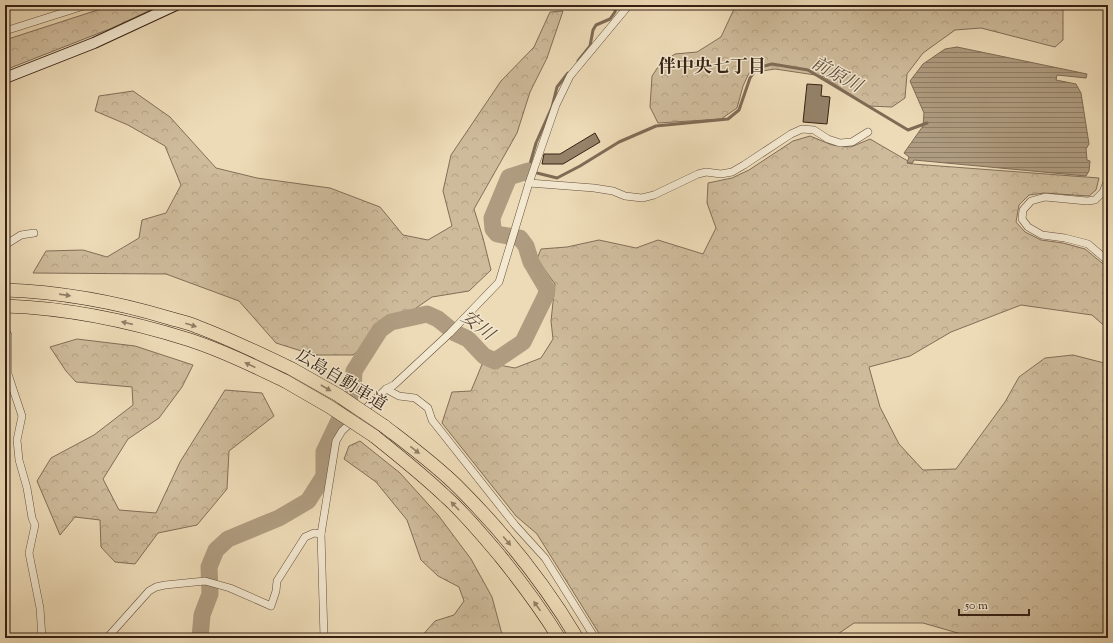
<svg xmlns="http://www.w3.org/2000/svg" width="1113" height="643" viewBox="0 0 1113 643" font-family="'Sorts Mill Goudy','Noto Serif JP',serif">
<defs>
<pattern id="forest-crowns" width="20" height="18" patternUnits="userSpaceOnUse"><rect width="20" height="18" fill="#cebb9b"/><path d="M2 6a3 3 0 1 1 6 0M12 15a3 3 0 1 1 6 0" fill="none" stroke="#b2a085"/></pattern>
<pattern id="water-rules" width="6" height="5" patternUnits="userSpaceOnUse"><rect width="6" height="5" fill="#af9c80"/><path d="M0 2.5h6" fill="none" stroke="#8f7f68"/></pattern>
</defs>
<rect width="100%" height="100%" fill="#eddbb7"/>
<filter id="stains"><feTurbulence type="fractalNoise" baseFrequency=".005" numOctaves="4"/><feColorMatrix values="0 0 0 0 .2 0 0 0 0 .09 0 0 0 0 .02 0 0 0 .5 -.17"/></filter>
<radialGradient id="worn" r=".72"><stop offset=".6" stop-color="#630" stop-opacity="0"/><stop offset="1" stop-color="#630" stop-opacity=".3"/></radialGradient>
<g fill="url(#forest-crowns)" stroke="#826e58">
<polygon points="113,5 161,5 112,28 5,70 5,40"/>
<polygon points="734,5 1063,5 1063,40 1055,47 981,28 955,30 923,53 907,74 905,98 892,107 869,106 822,76 775,69 749,73 743,86 737,108 721,119 658,123 650,107 652,76 660,64 675,54 697,52 721,37 734,9"/>
<polygon points="563,11 547,58 530,92 517,133 474,209 483,238 491,270 469,291 432,297 393,324 353,355 314,355 276,343 239,301 166,274 33,273 46,251 83,250 107,257 139,238 142,220 166,213 181,185 165,146 128,125 95,111 99,96 133,91 170,117 216,168 257,178 330,188 380,207 403,235 428,240 452,226 443,191 451,155 501,81 534,47 550,12"/>
<polygon points="810,136 832,145 851,147 870,139 913,164 1099,178 1096,190 1089,196 1044,193 1029,195 1019,205 1016,222 1025,232 1041,240 1063,243 1085,249 1108,268 1108,329 1092,315 1021,305 951,332 910,356 869,367 880,407 899,444 923,470 956,469 1005,402 1019,377 1045,358 1073,355 1108,364 1108,638 975,638 923,623 854,623 832,638 602,638 537,534 516,516 442,423 452,392 471,391 483,362 515,368 541,358 553,339 551,321 555,284 537,259 541,249 567,247 599,240 636,248 658,240 703,254 716,228 707,203 708,183 732,178 749,170 793,141"/>
<polygon points="77,339 135,346 193,365 182,387 159,418 128,439 103,479 119,510 156,513 180,462 225,390 262,393 274,416 229,451 227,489 197,525 158,533 135,564 115,562 101,547 100,520 75,517 60,535 37,481 51,458 94,435 133,405 132,387 76,382 66,371 50,347"/>
<polygon points="360,441 400,473 438,515 471,559 492,597 503,638 420,638 435,621 454,615 464,601 459,587 438,576 421,560 407,520 376,482 344,459 349,446"/>
</g>
<polygon fill="url(#water-rules)" stroke="#7f6b55" points="957,47 1087,74 1086,78 1057,75 1056,80 1076,84 1081,93 1089,144 1086,149 1087,160 1090,161 1089,171 1086,176 914,160 912,164 907,163 909,157 904,153 923,126 924,113 910,81 923,64 945,49"/>
<g fill="none" stroke-linecap="round" stroke-linejoin="round">
<g stroke="#7f6b55" stroke-width="3">
<polyline points="578,61 590,46 593,30 596,25 610,19 615,12 616,5"/>
<polyline points="529,171 528,171 536,143 552,107 557,87 568,73"/>
<polyline points="537,173 557,178 580,166 619,142 656,126 728,119 739,110 750,78 757,68 772,64 808,70 908,130 927,123"/>
</g>
<polyline stroke="#af9c80" stroke-width="17" points="200,638 202,615 210,594 209,567 216,550 228,539 279,518 308,501 324,476 324,452 353,391 354,371 380,330 391,322 427,314 438,319 455,333 468,339 484,356 495,361 523,342 546,295 547,289 531,262 526,246 520,238 497,234 493,229 492,218 509,177 528,171"/>
</g>
<g fill="#958269" stroke="#362114">
<polygon points="807,84 822,85 821,96 830,97 827,124 803,122"/>
<polygon points="595,133 600,142 563,164 542,164 544,154 560,154"/>
</g>
<g fill="none" stroke-linecap="round" stroke-linejoin="round">
<defs>
<g id="street">
<polyline points="5,31 87,5"/>
<polyline points="1107,182 1103,192 1095,200 1087,201 1045,197 1031,201 1023,210 1022,219 1028,227 1042,235 1065,238 1088,244 1108,261"/>
<polyline points="529,183 594,188 613,191 625,196 642,198 654,195 698,174 706,172 721,174 732,172 744,165 791,134 802,129 814,130 828,139 840,143 852,142 868,132"/>
<polyline points="5,245 21,235 34,233"/>
<polyline points="5,331 8,335 8,374 22,416 17,440 19,460 27,488 32,518 35,525 29,553 40,608 42,638"/>
<polyline points="386,389 399,396 415,398 428,408 432,420 515,525 545,558 595,638"/>
<polyline points="107,638 149,591 156,587 165,585 205,581 230,588 271,606 276,591 277,581 305,537 314,533 321,534"/>
<polyline points="324,638 321,534 336,441 342,431 386,389 394,385 450,333 499,282 529,183 556,105 570,76 629,5"/>
</g>
<polyline id="secondary" points="5,78 94,43 176,5"/>
<g id="highway">
<path d="M 5,290 C 61,292 116,302 169,318 C 179,321 189,323 198,327 C 230,339 261,354 292,369"/>
<path d="M 5,306 C 68,308 130,321 190,340 C 223,351 254,366 285,381"/>
<path d="M 384,426 C 410,446 436,465 459,488 C 504,533 544,583 577,638"/>
<path d="M 374,436 C 399,456 423,475 446,497 C 466,515 483,536 500,556 C 521,582 541,609 559,638"/>
</g>
</defs>
<use href="#street" stroke="#64503d" stroke-width="8"/>
<use href="#secondary" stroke="#362114" stroke-width="12"/>
<use href="#highway" stroke="#362114" stroke-width="14"/>
<use href="#street" stroke="#f3e8d0" stroke-width="7"/>
<use href="#secondary" stroke="#f3e8d0" stroke-width="10"/>
<use href="#highway" stroke="#eddbb7" stroke-width="13"/>
<defs>
<g id="highway-bridge">
<polyline points="292,369 338,395 384,426"/>
<polyline points="285,381 330,407 374,436"/>
</g>
</defs>
<use href="#highway-bridge" stroke="#362114" stroke-width="14" stroke-linecap="butt"/>
<use href="#highway-bridge" stroke="#eddbb7" stroke-width="13"/>
</g>
<defs><path id="oneway-solid" d="M-6-.8H1V-3.2L6.5 0L1 3.2V.8H-6Z"/></defs>
<g fill="#927e66">
<use href="#oneway-solid" transform="translate(65 295) rotate(8)"/>
<use href="#oneway-solid" transform="translate(127 323) rotate(-167)"/>
<use href="#oneway-solid" transform="translate(191 325) rotate(17)"/>
<use href="#oneway-solid" transform="translate(250 365) rotate(-155)"/>
<use href="#oneway-solid" transform="translate(326 388) rotate(30)"/>
<use href="#oneway-solid" transform="translate(415 450) rotate(38)"/>
<use href="#oneway-solid" transform="translate(455 506) rotate(-134)"/>
<use href="#oneway-solid" transform="translate(507 541) rotate(50)"/>
<use href="#oneway-solid" transform="translate(537 606) rotate(-126)"/>
</g>
<g text-anchor="middle" stroke-width="3" stroke-linejoin="round" paint-order="stroke">
<g font-size="17" fill="#362114" stroke="#f3e8d0">
<text transform="translate(342 379) rotate(31)" y="6">広島自動車道</text>
</g>
<g font-size="18" font-weight="bold" fill="#362114" stroke="#f3e8d0">
<text x="712" y="72">伴中央七丁目</text>
</g>
<g font-size="18" font-style="italic" fill="#604c3a" stroke="#f3e8d0">
<text transform="translate(837 74) rotate(29)" y="6">前原川</text>
<text transform="translate(478 325) rotate(38)" y="6">安川</text>
</g>
</g>
<rect width="1113" height="643" fill="none" stroke="#eddbb7" stroke-width="20"/>
<rect x="6" y="6" width="1101" height="631" fill="none" stroke="#362114" stroke-width="2"/>
<rect x="10" y="10" width="1093" height="623" fill="none" stroke="#362114"/>
<path d="M959 609v6h70v-6" fill="none" stroke="#362114" stroke-width="2"/>
<text x="965" y="609" font-size="12" fill="#362114" stroke="#f3e8d0" stroke-width="3" paint-order="stroke">50 m</text>
<rect width="100%" height="100%" filter="url(#stains)"/>
<rect width="100%" height="100%" fill="url(#worn)"/>
</svg>
